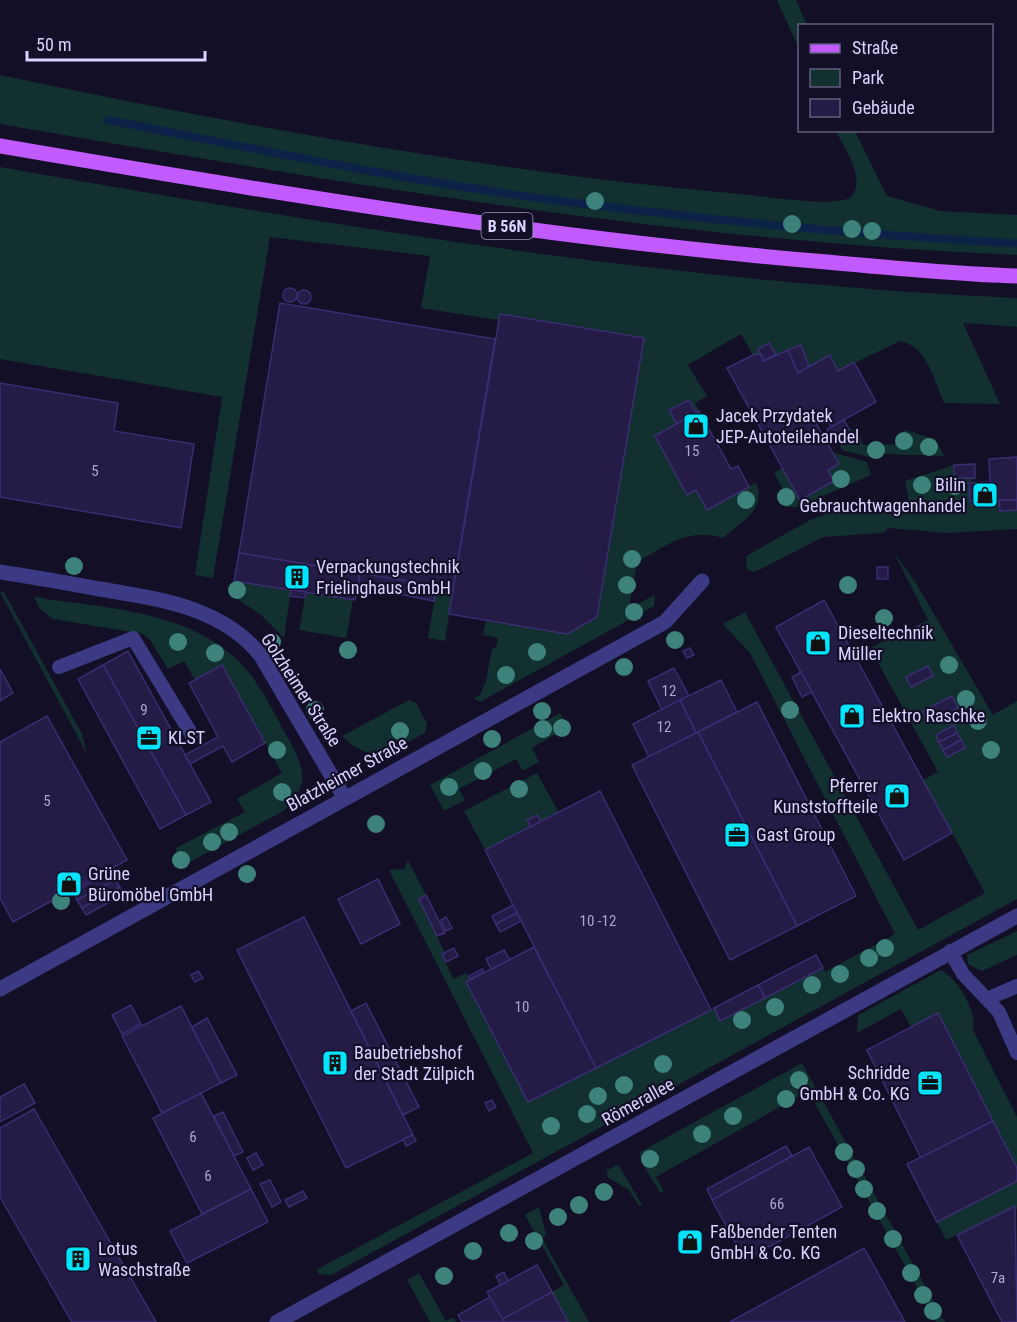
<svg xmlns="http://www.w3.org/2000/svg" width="1017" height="1322" viewBox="0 0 1017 1322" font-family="'Roboto Condensed',sans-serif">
<rect width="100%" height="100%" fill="#130f26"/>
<g fill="#12302f">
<polygon points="777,0 796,0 807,25 800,26 799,49"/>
<path d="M 0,75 C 248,127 498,173 751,195 C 768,197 843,208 852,196 C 866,177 844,148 836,131 L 855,131 L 887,196 L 940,211 L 1017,215 L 1017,255 C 675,241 336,182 0,124 Z"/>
<path d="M 0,167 C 336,226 675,283 1017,298 L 1017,327 L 963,323 L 1000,404 L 944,403 C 934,380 927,346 900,341 L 838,371 L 829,355 L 809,367 L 801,345 L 777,356 L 769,343 L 758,349 L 760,354 L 753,355 L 741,334 L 688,365 L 707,396 L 695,403 L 699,411 L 696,413 L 689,400 L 670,410 L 677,424 L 687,495 L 696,490 L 707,510 L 756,482 C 767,510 741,522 723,538 C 687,527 668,545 637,562 L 629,608 L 655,595 L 654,606 L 480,702 L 474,698 L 480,695 L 486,681 L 492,648 L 496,648 L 498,638 L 483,635 L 486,620 L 567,634 L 597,617 L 644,339 L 500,314 L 498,320 L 421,308 L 430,256 L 270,237 L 213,578 L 195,575 L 222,397 L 0,359 Z"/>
<polygon points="849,429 859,431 863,445 900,444 905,430 935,439 944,456 878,454 869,457 842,450 839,444 847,439 844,432"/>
<polygon points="832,452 867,462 871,475 798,507 785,507 782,488 774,473 783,467 800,500 834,481 828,470 839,464"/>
<polygon points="954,465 955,478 975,478 969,483 970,502 1017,500 1017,529 947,533 888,528 884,533 823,537 761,569 753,572 747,569 746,556 810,520 835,511 909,501 905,481"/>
<polygon points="893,551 917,585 993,715 1017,701 1017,899 331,1275 319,1274 316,1270 533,1153 389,870 404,869 408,860 426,895 419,899 445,953 442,954 453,979 466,973 470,979 467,982 528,1102 714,1008 721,1021 765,998 758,985 765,997 823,968 825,972 895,934 750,653 723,624 745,612 918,930 985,893 923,780 938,772 870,648 928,620"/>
<polygon points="234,581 291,590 284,638 262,616 232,595"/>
<polygon points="437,586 453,589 445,641 428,638"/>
<polygon points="0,592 4,592 82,734 87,754"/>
<polygon points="306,592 353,600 346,638 299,630"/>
<path d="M 34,597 C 108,609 201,610 251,675 C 265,694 276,717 288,738 C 304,768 311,784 285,810 L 179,868 L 176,848 L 245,812 L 237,799 L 282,773 L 222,665 L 195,680 L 184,661 L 168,669 L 150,640 L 143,634 L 53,619 L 40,609 Z"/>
<path d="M 409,700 L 416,703 L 427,724 L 425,733 C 392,750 373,767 342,736 Z"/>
<polygon points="560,713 568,727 532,748 539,762 523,771 516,759 459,789 465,800 444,811 430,785"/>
<polygon points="537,773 559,813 541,821 537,815 527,820 531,827 485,850 464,811"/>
<polygon points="1017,931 1017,955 982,971 968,964 967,955"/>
<path d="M 941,970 C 958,979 977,1011 973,1030 L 1017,1117 L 1017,1168 L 911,1027 L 901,1009 L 857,1033 L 858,1015 Z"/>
<polygon points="802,1063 945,1322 936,1322 808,1091 656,1177 664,1191 660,1193 641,1161 640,1152"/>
<polygon points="618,1164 642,1205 639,1206 629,1190 606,1176 608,1174 606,1171"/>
<polygon points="1017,1181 1017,1210 1015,1206 946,1240 937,1222"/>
<polygon points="539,1207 546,1235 542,1238 589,1322 568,1322 552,1292 564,1285 525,1215"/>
<polygon points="419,1273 446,1321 453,1317 456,1322 430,1322 407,1280"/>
</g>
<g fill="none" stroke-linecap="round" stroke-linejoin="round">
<path stroke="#0c2248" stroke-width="8" d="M 108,120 C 266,151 425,185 585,204 C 728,222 873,236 1017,243"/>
</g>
<g fill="#241b47" stroke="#3b2d73" stroke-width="1.5">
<circle cx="290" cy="295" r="7"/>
<circle cx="304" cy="297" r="7"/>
<polygon points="280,303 495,339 453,589 239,553"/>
<polygon points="500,314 644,338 597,617 567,634 449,614"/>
<polygon points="769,343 776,354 764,361 758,349"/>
<polygon points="801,345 809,367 798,373 788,350"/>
<polygon points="788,350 798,373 830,355 838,371 854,362 876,402 831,427 826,417 816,423 839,464 828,470 834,481 800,500 727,368 753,355 760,354 764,361"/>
<polygon points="0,383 118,403 114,431 194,444 181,528 0,497"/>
<polygon points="689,400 696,413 677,424 669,410"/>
<polygon points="699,411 731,469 738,466 749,487 707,510 696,490 687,495 655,436"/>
<polygon points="844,420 849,429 832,439 827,429"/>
<polygon points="1017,457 1017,500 970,502 969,483 990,482 989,459"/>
<polygon points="975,464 975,478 954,478 954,465"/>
<polygon points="999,500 1017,500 1017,510 1000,511"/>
<polygon points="239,553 360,573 355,600 234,581"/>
<rect x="877" y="567" width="11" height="12"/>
<polygon points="360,573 437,586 434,601 358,586"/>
<polygon points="291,590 306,592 305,598 290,596"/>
<polygon points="824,600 952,833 904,860 776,627"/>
<polygon points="919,626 923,634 916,637 912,630"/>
<polygon points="911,630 914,637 904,641 901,635"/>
<polygon points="690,648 694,655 687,658 683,651"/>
<polygon points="128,651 211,802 186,815 103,665"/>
<polygon points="103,665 186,815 160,829 78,679"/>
<polygon points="222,665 265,743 232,762 223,746 190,764 185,755 218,737 189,683"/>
<polygon points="928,666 933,676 911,687 906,677"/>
<polygon points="674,668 689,696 662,710 648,681"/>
<polygon points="0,669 13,693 0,701"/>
<polygon points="801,672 812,692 802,697 792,677"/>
<polygon points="721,680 737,712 696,733 680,700"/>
<polygon points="952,696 958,708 929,723 923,711"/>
<polygon points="680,700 696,733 649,757 633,724"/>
<polygon points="757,702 856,896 797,926 698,732"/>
<polygon points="47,716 127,860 13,922 0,898 0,742"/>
<polygon points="954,725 957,733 939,742 936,735"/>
<polygon points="698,732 797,926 730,960 632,765"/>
<polygon points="957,733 961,740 943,750 939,742"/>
<polygon points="961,740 965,748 947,757 943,750"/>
<polygon points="600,791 711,1010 596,1068 485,850"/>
<polygon points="537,815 541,821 531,827 527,820"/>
<polygon points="111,871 115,880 77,900 73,892"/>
<polygon points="378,879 400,924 361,944 338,899"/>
<polygon points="115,880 120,887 82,908 77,900"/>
<polygon points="120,887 124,894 86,915 82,908"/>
<polygon points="426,895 445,933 437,936 419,899"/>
<polygon points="513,905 517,913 496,924 492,916"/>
<polygon points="517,913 521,921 500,932 496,924"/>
<polygon points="304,917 413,1135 346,1168 237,950"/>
<polygon points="446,917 452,928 446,931 441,920"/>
<polygon points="534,947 596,1068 528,1102 466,982"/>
<polygon points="454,948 458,956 446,962 442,954"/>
<polygon points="504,950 510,960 491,969 486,959"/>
<polygon points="816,955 823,968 765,998 758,985"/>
<polygon points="482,969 484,972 470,979 469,976"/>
<polygon points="198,971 203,978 195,982 191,975"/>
<polygon points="758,985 765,998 720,1021 714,1008"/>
<polygon points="366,1003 419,1107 403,1115 351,1011"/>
<polygon points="131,1005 141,1024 122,1034 112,1015"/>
<polygon points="181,1006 221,1083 162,1113 122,1036"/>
<polygon points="938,1013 993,1121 921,1158 867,1050"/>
<polygon points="207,1018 237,1075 221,1083 192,1027"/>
<polygon points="24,1084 35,1103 0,1122 0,1097"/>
<polygon points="201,1093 251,1189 202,1214 153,1118"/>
<polygon points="492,1100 496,1107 489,1111 485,1103"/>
<polygon points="34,1109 156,1322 72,1322 0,1197 0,1128"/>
<polygon points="223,1112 243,1152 234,1156 214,1116"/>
<polygon points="993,1121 1017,1168 1017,1181 937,1222 907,1164"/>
<polygon points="413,1135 416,1141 406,1146 403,1139"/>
<polygon points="786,1146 792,1156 712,1200 707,1189"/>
<polygon points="809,1147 842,1207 745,1260 712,1200"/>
<polygon points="256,1153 263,1165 253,1170 247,1158"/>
<polygon points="270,1180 281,1202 272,1207 260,1184"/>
<polygon points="251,1189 268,1222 187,1263 170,1231"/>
<polygon points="303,1191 307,1198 289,1207 285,1200"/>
<polygon points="1015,1206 1017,1322 1002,1322 957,1235"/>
<polygon points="864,1248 905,1322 730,1322"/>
<polygon points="537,1265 552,1292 502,1320 487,1292"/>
<polygon points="504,1272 508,1281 501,1285 496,1276"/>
<polygon points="552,1292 568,1322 504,1322 503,1319"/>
<polygon points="490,1297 504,1322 462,1322 458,1315"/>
</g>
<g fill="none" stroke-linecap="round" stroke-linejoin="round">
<g stroke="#3d3a85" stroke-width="14">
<polyline points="59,667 133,638 192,735"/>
<polyline points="950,951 963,974 999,1012 1017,1053"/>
<polyline points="987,999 1017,986"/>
</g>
<g stroke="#3d3a85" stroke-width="15">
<path d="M 0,572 C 33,577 66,583 100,589 C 157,599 222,606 261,656 L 344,797"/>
<polyline points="0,989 665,622 702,581"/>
</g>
<polyline stroke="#3d3a85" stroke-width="15" points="277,1322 1017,916"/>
<path stroke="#c25bff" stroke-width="15" d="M 0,146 C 274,193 549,239 827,262 C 890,268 954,274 1017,276"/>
</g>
<g fill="#3d827b">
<circle cx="595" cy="201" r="9"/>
<circle cx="792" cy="224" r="9"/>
<circle cx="852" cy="229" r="9"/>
<circle cx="872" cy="231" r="9"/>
<circle cx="904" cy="441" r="9"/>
<circle cx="929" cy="447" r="9"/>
<circle cx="876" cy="450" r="9"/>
<circle cx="841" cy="479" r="9"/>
<circle cx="922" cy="485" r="9"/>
<circle cx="955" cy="486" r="9"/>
<circle cx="786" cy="497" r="9"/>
<circle cx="746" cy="500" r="9"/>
<circle cx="632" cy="559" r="9"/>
<circle cx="74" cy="566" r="9"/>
<circle cx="627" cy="585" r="9"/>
<circle cx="848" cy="585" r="9"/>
<circle cx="237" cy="590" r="9"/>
<circle cx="634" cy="612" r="9"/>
<circle cx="884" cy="618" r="9"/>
<circle cx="675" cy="640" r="9"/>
<circle cx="178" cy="642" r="9"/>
<circle cx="272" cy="642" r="9"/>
<circle cx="348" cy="650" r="9"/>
<circle cx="537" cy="652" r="9"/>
<circle cx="215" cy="653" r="9"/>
<circle cx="949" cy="665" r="9"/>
<circle cx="624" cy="667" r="9"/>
<circle cx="506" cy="675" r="9"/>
<circle cx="966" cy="699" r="9"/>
<circle cx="315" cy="710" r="9"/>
<circle cx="790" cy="710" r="9"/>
<circle cx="542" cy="711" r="9"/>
<circle cx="978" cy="721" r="9"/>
<circle cx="562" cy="728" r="9"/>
<circle cx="543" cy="729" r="9"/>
<circle cx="400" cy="731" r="9"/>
<circle cx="492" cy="739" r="9"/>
<circle cx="277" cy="750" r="9"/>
<circle cx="991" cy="750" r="9"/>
<circle cx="483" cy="771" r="9"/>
<circle cx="449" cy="787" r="9"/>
<circle cx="519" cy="789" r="9"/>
<circle cx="282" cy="792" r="9"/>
<circle cx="376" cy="824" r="9"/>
<circle cx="229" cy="832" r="9"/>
<circle cx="212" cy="842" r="9"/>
<circle cx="181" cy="860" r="9"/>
<circle cx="247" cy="874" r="9"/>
<circle cx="61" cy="901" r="9"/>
<circle cx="885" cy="948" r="9"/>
<circle cx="869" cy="958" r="9"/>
<circle cx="840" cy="974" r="9"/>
<circle cx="812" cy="985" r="9"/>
<circle cx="775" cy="1007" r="9"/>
<circle cx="742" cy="1020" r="9"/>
<circle cx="663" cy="1064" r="9"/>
<circle cx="799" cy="1080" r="9"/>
<circle cx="624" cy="1085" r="9"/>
<circle cx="598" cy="1096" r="9"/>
<circle cx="786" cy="1099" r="9"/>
<circle cx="587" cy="1114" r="9"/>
<circle cx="733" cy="1116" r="9"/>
<circle cx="551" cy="1126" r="9"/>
<circle cx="702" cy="1134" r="9"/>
<circle cx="844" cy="1152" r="9"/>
<circle cx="650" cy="1159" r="9"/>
<circle cx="856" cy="1169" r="9"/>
<circle cx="864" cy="1189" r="9"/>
<circle cx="604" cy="1192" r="9"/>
<circle cx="579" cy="1205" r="9"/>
<circle cx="877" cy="1211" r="9"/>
<circle cx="558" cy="1217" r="9"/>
<circle cx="509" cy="1233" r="9"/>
<circle cx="893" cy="1239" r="9"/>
<circle cx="534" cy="1241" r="9"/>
<circle cx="473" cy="1251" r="9"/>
<circle cx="911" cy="1273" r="9"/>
<circle cx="444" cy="1276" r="9"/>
<circle cx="923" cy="1295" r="9"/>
<circle cx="933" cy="1311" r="9"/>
</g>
<defs>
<symbol id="shop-square" viewBox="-11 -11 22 22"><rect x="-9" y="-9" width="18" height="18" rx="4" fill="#00e5ff" stroke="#130f26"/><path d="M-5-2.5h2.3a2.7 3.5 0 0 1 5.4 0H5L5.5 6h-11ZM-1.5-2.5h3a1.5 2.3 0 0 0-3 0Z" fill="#111"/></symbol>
<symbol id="building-square" viewBox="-11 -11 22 22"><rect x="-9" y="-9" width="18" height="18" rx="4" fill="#00e5ff" stroke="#130f26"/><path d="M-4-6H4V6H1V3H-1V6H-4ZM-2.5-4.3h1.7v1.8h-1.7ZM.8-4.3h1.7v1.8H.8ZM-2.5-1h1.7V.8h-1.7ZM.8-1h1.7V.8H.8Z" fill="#111"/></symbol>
<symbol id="office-square" viewBox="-11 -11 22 22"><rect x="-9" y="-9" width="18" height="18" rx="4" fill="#00e5ff" stroke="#130f26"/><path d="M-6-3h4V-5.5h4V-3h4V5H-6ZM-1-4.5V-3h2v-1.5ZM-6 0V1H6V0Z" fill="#111"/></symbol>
</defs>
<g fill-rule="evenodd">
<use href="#shop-square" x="681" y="411" width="30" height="30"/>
<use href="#shop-square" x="970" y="480" width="30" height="30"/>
<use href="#building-square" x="282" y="562" width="30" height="30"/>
<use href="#shop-square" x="803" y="628" width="30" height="30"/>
<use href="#shop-square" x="837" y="701" width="30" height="30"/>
<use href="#office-square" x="134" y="723" width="30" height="30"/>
<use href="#shop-square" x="882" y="781" width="30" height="30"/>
<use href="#office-square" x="722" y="820" width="30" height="30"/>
<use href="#shop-square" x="54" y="869" width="30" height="30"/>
<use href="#building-square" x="320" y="1048" width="30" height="30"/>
<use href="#office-square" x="915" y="1068" width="30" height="30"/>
<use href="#shop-square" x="675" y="1227" width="30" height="30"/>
<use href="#building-square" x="63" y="1244" width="30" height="30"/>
</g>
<g text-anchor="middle" stroke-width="4.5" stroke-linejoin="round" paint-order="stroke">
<g font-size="15" fill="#aca6d1">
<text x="692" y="456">15</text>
<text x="95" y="476">5</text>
<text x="669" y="696">12</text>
<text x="144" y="715">9</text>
<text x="664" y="732">12</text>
<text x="47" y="806">5</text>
<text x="598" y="926">10 -12</text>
<text x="522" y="1012">10</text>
<text x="193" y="1142">6</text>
<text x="208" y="1181">6</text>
<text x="777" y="1209">66</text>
<text x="998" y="1283">7a</text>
</g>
<rect fill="#130f26" stroke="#9e99be" stroke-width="1.5" x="481.5" y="213" width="51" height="26" rx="4.5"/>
<g font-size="16" font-weight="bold" fill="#d9d4ff">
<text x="507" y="232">B 56N</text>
</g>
<g font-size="18" fill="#d9d4ff" stroke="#130f26" text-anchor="start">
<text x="716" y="422">Jacek Przydatek<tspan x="716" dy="21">JEP-Autoteilehandel</tspan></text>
<text x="966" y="491" text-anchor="end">Bilin<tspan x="966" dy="21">Gebrauchtwagenhandel</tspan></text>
<text x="316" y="573">Verpackungstechnik<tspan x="316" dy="21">Frielinghaus GmbH</tspan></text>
<text x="838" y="639">Dieseltechnik<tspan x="838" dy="21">Müller</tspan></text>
<text x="872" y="722">Elektro Raschke</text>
<text x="168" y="744">KLST</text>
<text x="878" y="792" text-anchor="end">Pferrer<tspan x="878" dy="21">Kunststoffteile</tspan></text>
<text x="756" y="841">Gast Group</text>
<text x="88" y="880">Grüne<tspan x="88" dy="21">Büromöbel GmbH</tspan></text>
<text x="354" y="1059">Baubetriebshof<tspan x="354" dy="21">der Stadt Zülpich</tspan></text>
<text x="910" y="1079" text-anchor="end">Schridde<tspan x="910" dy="21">GmbH &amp; Co. KG</tspan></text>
<text x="710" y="1238">Faßbender Tenten<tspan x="710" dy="21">GmbH &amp; Co. KG</tspan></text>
<text x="98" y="1255">Lotus<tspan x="98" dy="21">Waschstraße</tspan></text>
</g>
<g font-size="18" fill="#d9d4ff" stroke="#130f26">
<text transform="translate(301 690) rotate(57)" y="6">Golzheimer Straße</text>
<text transform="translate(347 774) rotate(-29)" y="6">Blatzheimer Straße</text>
<text transform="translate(638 1102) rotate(-29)" y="6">Römerallee</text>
</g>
</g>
<rect x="798" y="24" width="195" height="108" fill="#130f26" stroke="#625e7d" stroke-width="1.5"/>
<rect x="810" y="44" width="30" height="9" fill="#c25bff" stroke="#625e7d" stroke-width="1.5"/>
<text x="852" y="54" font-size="18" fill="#d9d4ff">Straße</text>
<rect x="810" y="69" width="30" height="18" fill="#12302f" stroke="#625e7d" stroke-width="1.5"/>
<text x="852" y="84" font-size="18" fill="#d9d4ff">Park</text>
<rect x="810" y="99" width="30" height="18" fill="#241b47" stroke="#625e7d" stroke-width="1.5"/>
<text x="852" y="114" font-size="18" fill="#d9d4ff">Gebäude</text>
<path d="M27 51v9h178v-9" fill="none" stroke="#d9d4ff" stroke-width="3"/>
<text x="36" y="51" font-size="18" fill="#d9d4ff" stroke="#130f26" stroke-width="4.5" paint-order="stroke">50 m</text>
</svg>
